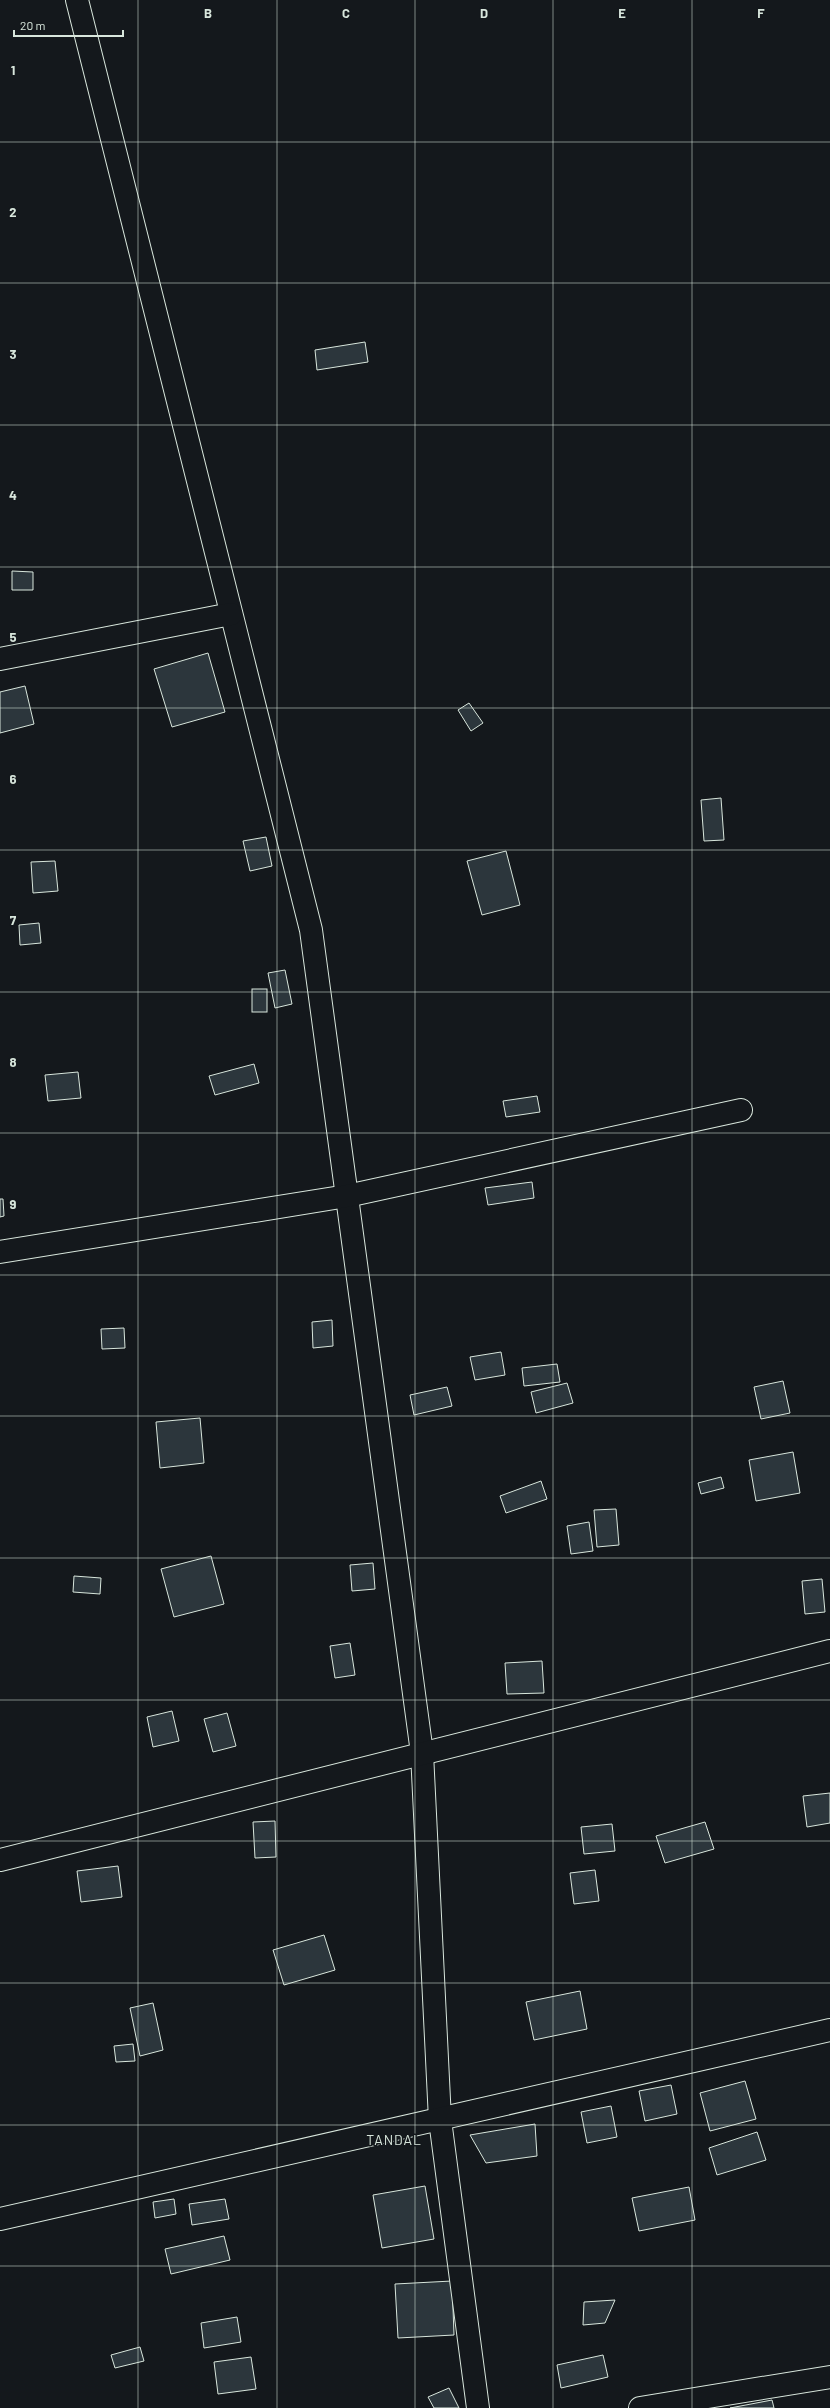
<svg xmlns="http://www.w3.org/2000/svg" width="830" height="2408" viewBox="0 0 830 2408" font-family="Barlow,sans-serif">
<rect width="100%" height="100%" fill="#14181c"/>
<g fill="#2c363c" stroke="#d8e6dc">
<polygon points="365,342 368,362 317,370 315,350"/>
<polygon points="12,571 33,572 33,590 12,590"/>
<polygon points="208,653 225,712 172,727 154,669"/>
<polygon points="25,686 34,724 0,733 0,692"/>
<polygon points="469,703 483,723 471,731 458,710"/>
<polygon points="721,798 724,840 704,841 701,800"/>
<polygon points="266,837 272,866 250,871 243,841"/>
<polygon points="506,851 520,905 482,915 467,861"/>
<polygon points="55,861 58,891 33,893 31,862"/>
<polygon points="39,923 41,943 20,945 19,925"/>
<polygon points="285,970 292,1004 275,1008 268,973"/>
<rect x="252" y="989" width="15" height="23"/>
<polygon points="254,1064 259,1083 215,1095 209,1076"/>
<polygon points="78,1072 81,1098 48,1101 45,1075"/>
<polygon points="537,1096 540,1112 506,1117 503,1101"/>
<polygon points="532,1182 534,1198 488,1205 485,1188"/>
<polygon points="0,1199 3,1199 4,1216 0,1217"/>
<polygon points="332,1320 333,1346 313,1348 312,1322"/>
<polygon points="124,1328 125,1348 102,1349 101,1329"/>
<polygon points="501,1352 505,1375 475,1380 470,1357"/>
<polygon points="557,1364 560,1382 524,1386 522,1368"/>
<polygon points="783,1381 790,1413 761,1419 754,1387"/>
<polygon points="567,1383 573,1403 536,1413 531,1392"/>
<polygon points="447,1387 452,1406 414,1415 410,1395"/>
<polygon points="200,1418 204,1463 160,1468 156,1422"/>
<polygon points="793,1452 800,1493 756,1501 749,1460"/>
<polygon points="721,1477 724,1488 701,1494 698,1483"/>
<polygon points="541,1481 547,1499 506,1513 500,1496"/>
<polygon points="616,1509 619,1545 597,1547 594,1510"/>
<polygon points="589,1522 593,1551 571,1554 567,1526"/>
<polygon points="211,1556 224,1604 174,1617 161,1569"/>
<polygon points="373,1563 375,1589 352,1591 350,1565"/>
<polygon points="74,1576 101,1578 100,1594 73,1592"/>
<polygon points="822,1579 825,1612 805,1614 802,1581"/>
<polygon points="350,1643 355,1675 335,1678 330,1646"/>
<polygon points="542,1661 544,1693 507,1694 505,1663"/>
<polygon points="172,1711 179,1741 153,1747 147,1717"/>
<polygon points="227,1713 236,1746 213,1752 204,1719"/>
<polygon points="830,1793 830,1823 807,1827 803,1796"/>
<polygon points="275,1821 276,1857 255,1858 253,1822"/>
<polygon points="705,1822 714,1849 665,1863 656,1836"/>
<polygon points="612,1824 615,1851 584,1854 581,1827"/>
<polygon points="118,1866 122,1897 81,1902 77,1871"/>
<polygon points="595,1870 599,1901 574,1904 570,1873"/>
<polygon points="324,1935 335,1970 284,1985 273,1950"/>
<polygon points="580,1991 587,2029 534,2040 526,2002"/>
<polygon points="153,2003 163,2050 140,2056 130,2008"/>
<polygon points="133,2044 135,2061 116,2062 114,2046"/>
<polygon points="745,2081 756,2119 710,2131 700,2093"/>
<polygon points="671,2085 677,2114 645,2121 639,2091"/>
<polygon points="611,2106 617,2137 587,2143 581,2112"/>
<polygon points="535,2124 537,2156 486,2163 470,2135"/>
<polygon points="757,2132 766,2160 717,2175 709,2148"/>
<polygon points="425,2186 434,2239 382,2248 373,2195"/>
<polygon points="689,2187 695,2220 639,2231 632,2198"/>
<polygon points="174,2199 176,2214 155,2218 153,2202"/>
<polygon points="225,2199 229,2219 192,2225 189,2204"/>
<polygon points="224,2236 230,2260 171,2274 165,2249"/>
<polygon points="452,2281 454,2335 398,2338 395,2284"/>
<polygon points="615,2300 605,2323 583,2325 584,2302"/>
<polygon points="237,2317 241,2342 204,2348 201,2323"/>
<polygon points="140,2347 144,2361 115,2368 111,2355"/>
<polygon points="603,2355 608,2377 561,2388 557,2365"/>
<polygon points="251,2357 256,2389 218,2394 214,2362"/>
<polygon points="449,2388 459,2408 434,2408 428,2397"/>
<polygon points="772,2400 774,2408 730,2408"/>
</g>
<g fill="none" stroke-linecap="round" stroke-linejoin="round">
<defs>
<g id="street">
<polyline points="77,0 311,930 422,1753 440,2120 478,2408"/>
<polyline points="0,659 231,614"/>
<polyline points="0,1252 347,1196 741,1110"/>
<polyline points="0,1860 830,1651"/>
<polyline points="0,2219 830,2030"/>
<polyline points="640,2408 830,2377"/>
</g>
</defs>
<use href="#street" stroke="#d8e6dc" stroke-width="24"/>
<use href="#street" stroke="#14181c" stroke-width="22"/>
</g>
<path fill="none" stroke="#d8e6dc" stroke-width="1" stroke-opacity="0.55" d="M 138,0 L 138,2408M 277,0 L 277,2408M 415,0 L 415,2408M 553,0 L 553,2408M 692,0 L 692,2408M 0,142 L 830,142M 0,283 L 830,283M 0,425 L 830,425M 0,567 L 830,567M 0,708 L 830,708M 0,850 L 830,850M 0,992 L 830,992M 0,1133 L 830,1133M 0,1275 L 830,1275M 0,1416 L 830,1416M 0,1558 L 830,1558M 0,1700 L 830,1700M 0,1841 L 830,1841M 0,1983 L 830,1983M 0,2125 L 830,2125M 0,2266 L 830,2266"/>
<g text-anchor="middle" stroke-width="3" stroke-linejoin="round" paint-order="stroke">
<g font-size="14" letter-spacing="1" fill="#d8e6dc" stroke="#14181c">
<text x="394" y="2145">TANDAL</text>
</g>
</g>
<g font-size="13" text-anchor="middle" font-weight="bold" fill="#d8e6dc" stroke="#14181c" stroke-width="3" stroke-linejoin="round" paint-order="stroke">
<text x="208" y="18">B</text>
<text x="346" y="18">C</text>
<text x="484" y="18">D</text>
<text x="622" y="18">E</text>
<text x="761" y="18">F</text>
<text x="13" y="75">1</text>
<text x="13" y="217">2</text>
<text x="13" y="359">3</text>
<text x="13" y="500">4</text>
<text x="13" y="642">5</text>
<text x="13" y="784">6</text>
<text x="13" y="925">7</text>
<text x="13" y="1067">8</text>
<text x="13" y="1209">9</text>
</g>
<path d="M14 30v6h109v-6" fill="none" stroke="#d8e6dc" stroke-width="2"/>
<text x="20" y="30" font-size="12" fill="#d8e6dc" stroke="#14181c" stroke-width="3" paint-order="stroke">20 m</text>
</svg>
